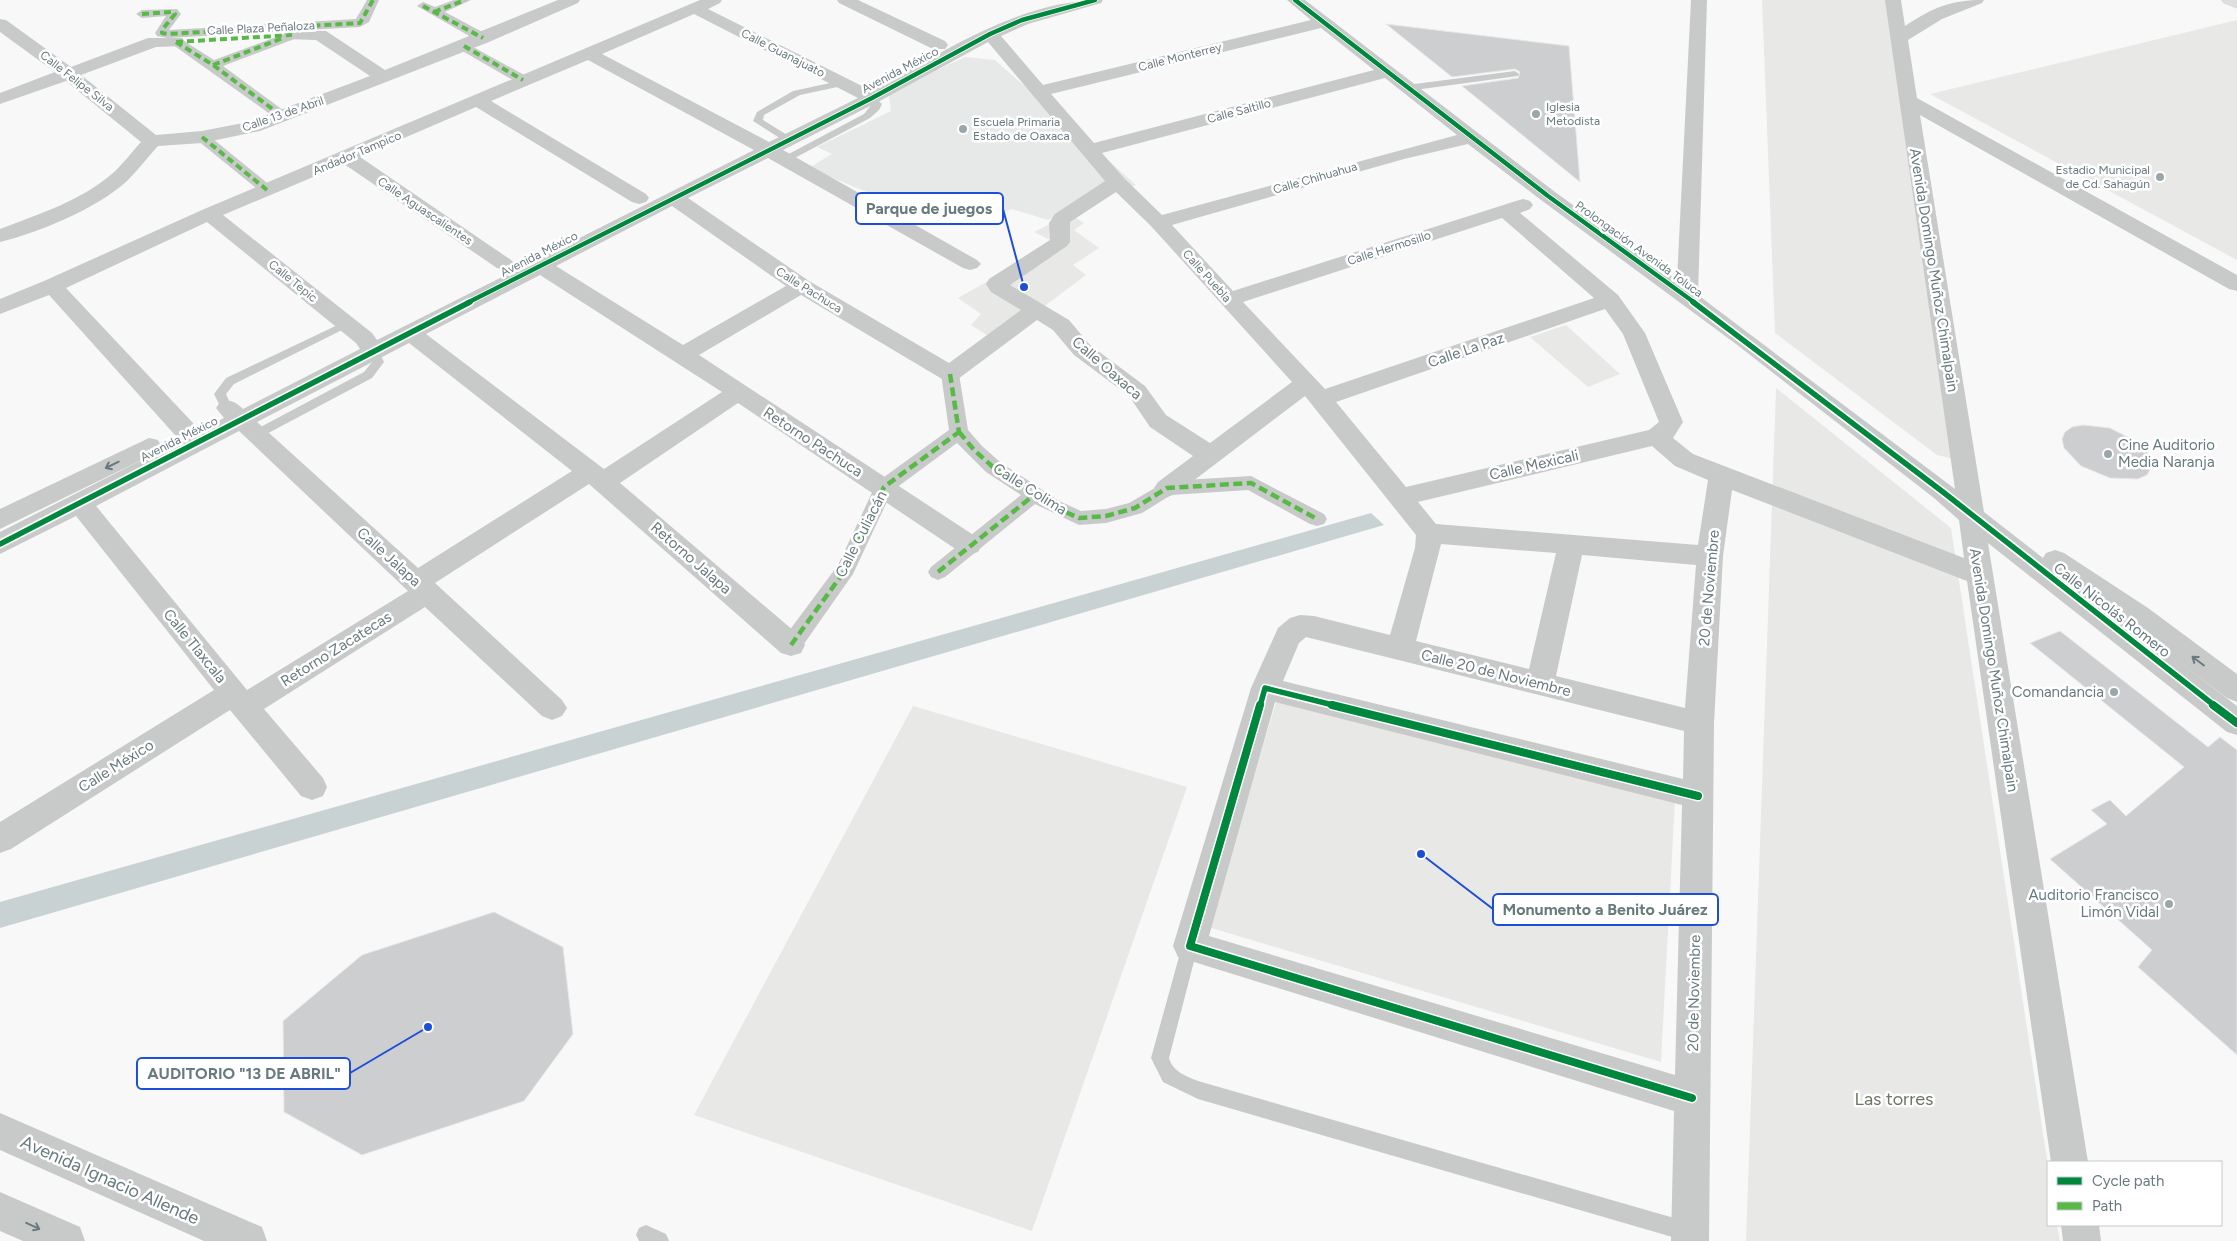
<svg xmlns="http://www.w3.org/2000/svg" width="2237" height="1241" viewBox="0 0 2237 1241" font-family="Figtree,sans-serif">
<rect width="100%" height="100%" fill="#f8f8f8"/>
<polygon fill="#e7e8e8" points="965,57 995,60 1136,185 1073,208 1048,220 1012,209 992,217 953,200 924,216 809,168 832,154 817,147 891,111 889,96 935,71"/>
<g fill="#e8e9e6">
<polygon points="1762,0 1900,0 1959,460 1937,455 1775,333"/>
<polygon points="2237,20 2237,260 1930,94"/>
<polygon points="1070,214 1084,223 1074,230 1099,248 1073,265 1086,275 1042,308 993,339 971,325 981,314 958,298 1056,243 1034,232"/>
<polygon points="1566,325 1620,374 1588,387 1530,337"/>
<polygon points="1776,388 1951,528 2048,1166 2048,1225 2057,1225 2060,1241 1746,1241"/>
<polygon points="1277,699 1675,800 1661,1062 1208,927"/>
<polygon points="913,706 1187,787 1032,1231 694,1115"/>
</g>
<polygon fill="#c9d2d2" points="1371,513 1384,525 0,928 0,902"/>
<g fill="#cccecf" stroke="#e8e8e8">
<polygon points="1386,24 1569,46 1580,182 1462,86 1518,78 1520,72 1515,69 1452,77"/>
<polygon points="2083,425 2110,428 2137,442 2146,450 2151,459 2151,468 2147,475 2138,479 2110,478 2081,466 2064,448 2062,439 2065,432 2072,427"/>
<polygon points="2060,631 2208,747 2220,737 2237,750 2237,1055 2138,967 2152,950 2050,859 2107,824 2091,810 2110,800 2126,816 2184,767 2030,643"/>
<polygon points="494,912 563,947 573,1034 524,1101 362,1155 284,1112 283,1021 362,955"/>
</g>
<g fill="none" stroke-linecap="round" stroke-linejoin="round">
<defs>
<polygon id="primary" points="2222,0 2237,0 2237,8 2224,3"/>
</defs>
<use href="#primary" stroke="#d3d4d4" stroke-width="1"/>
<g fill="#c8c9c9" fill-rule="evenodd">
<polygon points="1515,71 1519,74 1518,76 1407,91 1403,88 1407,85"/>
<polygon points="844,80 847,81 847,85 800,95 764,115 763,120 792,138 792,142 786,142 753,121 757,112 793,91"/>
<polygon points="872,95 882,104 879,110 870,118 789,161 783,161 783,157 864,114 872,104 867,98"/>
<polygon points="346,321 350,322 350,326 234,384 226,394 232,407 226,411 222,410 214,394 226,378"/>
<polygon points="373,347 377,348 384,362 372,378 259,438 251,438 249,435 251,432 364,372 372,362 367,351"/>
<path d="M 1190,938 L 1196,940 L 1198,946 L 1169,1058 C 1173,1072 1186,1076 1198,1081 L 1688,1222 L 1695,1225 L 1698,1232 L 1695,1239 L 1686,1241 L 1198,1099 L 1163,1082 L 1151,1058 L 1182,946 L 1184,940 Z"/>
<polygon points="646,1225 666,1234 669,1241 639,1241 636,1235 639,1228"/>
</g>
<g fill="#c8c9c9" fill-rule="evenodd">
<polygon points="367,0 379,0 369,22 360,27 168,38 157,36 155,33 166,16 142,18 136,14 142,10 177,9 181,14 169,30 356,19"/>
<polygon points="454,0 471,0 445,12 488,35 490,38 488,41 478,41 417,6 423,2 435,7"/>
<polygon points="292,31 299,35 297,38 223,66 287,113 289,116 282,120 277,119 169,42 176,38 181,39 214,60"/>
<polygon points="464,42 528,77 530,80 528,83 518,83 459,49 457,46"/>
<polygon points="202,133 207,134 272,187 275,190 272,193 262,193 197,140 195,137"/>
<polygon points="950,368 956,370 959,374 968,430 982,446 1000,462 1059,501 1081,511 1106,509 1129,503 1167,481 1251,476 1324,514 1327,519 1324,524 1317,526 1310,524 1248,490 1171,495 1142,513 1106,523 1079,525 1035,504 945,577 938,580 931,577 928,572 931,567 1021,495 986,472 957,443 892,491 853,574 799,651 791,654 783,651 780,645 783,639 838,565 877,482 949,430 941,374 944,370"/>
</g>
<g fill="#c8c9c9" fill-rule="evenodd">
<path d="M 558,0 L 580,0 L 578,3 L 489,42 L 260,131 L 202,143 L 158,146 C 147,158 138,170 127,181 C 96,209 40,232 0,242 L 0,229 C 39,214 81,201 113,173 C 123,164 132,152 141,142 L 66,81 L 0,104 L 0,93 L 55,72 L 0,32 L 0,19 L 6,20 L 71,67 L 148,38 L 182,38 L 185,42 L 182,46 L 156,47 L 81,75 L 156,135 L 202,131 L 248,122 L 370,76 L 316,40 L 286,39 L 283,35 L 286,31 L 326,31 L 385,70 Z"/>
<path d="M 700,0 L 722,0 L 720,3 L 708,9 L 872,91 C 944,52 1019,0 1103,0 L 1101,3 L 1028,24 L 1001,36 L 1043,85 L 1311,20 L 1287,0 L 1305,0 L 1555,192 L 1677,280 L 1691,0 L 1707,0 L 1698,295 L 1955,489 L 1885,0 L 1901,0 L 1905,26 C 1934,7 1950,0 1984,0 L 1982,3 L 1942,19 L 1908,40 L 1917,98 L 2237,275 L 2237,291 L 2229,289 L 1920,115 L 1984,512 L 2043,558 L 2046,553 L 2055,550 L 2064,553 L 2148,608 L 2237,674 L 2237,702 L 2227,698 L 2178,661 L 2237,706 L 2237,735 L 2227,732 L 1988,543 L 2088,1162 L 2051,1162 L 1967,581 L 1732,490 L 1723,556 L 1714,723 L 1709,1241 L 1671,1241 L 1674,1111 L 1178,957 L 1173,946 L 1251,688 L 1278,628 L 1290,618 L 1300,615 L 1314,616 L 1390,635 L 1415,548 L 1416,535 L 1305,396 L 1176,494 L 1167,497 L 1158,494 L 1154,488 L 1158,482 L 1193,456 L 1150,427 L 1129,396 L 1074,355 L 1053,330 L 1037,320 L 958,379 L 950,382 L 942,379 L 801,295 L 699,355 L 978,538 L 982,545 L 978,552 L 969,555 L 960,552 L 738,403 L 620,483 L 801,637 L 805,645 L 801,653 L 791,656 L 781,653 L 589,484 L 435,583 L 562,700 L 567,708 L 562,716 L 552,720 L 542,716 L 425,607 L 264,709 L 323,778 L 327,787 L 323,796 L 312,800 L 301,796 L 230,710 L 11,849 L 0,853 L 0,822 L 214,690 L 76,516 L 0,554 L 0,532 L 191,435 L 184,437 L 175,435 L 49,295 L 0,314 L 0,299 L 44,281 L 202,210 ZM 694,14 L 858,98 L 769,142 L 602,54 ZM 1321,28 L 1374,70 L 1094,143 L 1051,94 ZM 988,42 L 1105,181 L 1055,214 L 1049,223 L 1050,240 L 989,279 L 986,284 L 991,292 L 1021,310 L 949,363 L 809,281 L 688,198 L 768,158 L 963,268 L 970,270 L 977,268 L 981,264 L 977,260 L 783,150 L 878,102 ZM 588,60 L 754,150 L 377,340 L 372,333 L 223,215 L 344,164 L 497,268 L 504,270 L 511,268 L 515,264 L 511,260 L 360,157 L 476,107 L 632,202 L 639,204 L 646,202 L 649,198 L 646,194 L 491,101 ZM 1385,78 L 1457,135 L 1162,215 L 1124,178 L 1102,153 ZM 1468,144 L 1541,200 L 1736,344 L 1934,498 L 1959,520 L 1964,558 L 1693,454 L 1673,438 L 1683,422 L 1645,333 L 1618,295 L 1520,213 L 1530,209 L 1533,205 L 1530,201 L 1523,199 L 1516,201 L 1233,291 L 1172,225 L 1404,159 ZM 1116,192 L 1151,226 L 1292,382 L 1210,443 L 1166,415 L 1145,386 L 1090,345 L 1069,320 L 1010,285 L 1067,246 L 1070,242 L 1070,222 ZM 672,206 L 786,286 L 683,345 L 556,266 ZM 1502,218 L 1594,298 L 1325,389 L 1243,302 ZM 207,222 L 356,343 L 360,349 L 243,409 C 235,401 230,399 220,402 L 216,408 L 224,418 L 193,434 L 196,429 L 193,423 L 66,288 ZM 540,275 L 722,392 L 604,469 L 426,334 ZM 1605,309 L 1623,334 L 1659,422 L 1649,430 L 1406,487 L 1336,402 ZM 409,343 L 572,471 L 418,568 L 257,422 ZM 239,431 L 408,591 L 247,690 L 96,506 ZM 1652,446 L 1675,466 L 1708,480 L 1698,545 L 1436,524 L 1418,502 ZM 1441,544 L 1556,553 L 1529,669 L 1416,641 ZM 1582,555 L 1696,565 L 1685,708 L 1556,676 ZM 1306,637 L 1684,731 L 1683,779 L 1283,681 L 1299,643 ZM 1275,702 L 1682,805 L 1675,1075 L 1209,936 Z"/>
<polygon points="837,0 858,0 945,41 948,45 945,49 933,49 839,3"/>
<polygon points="149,438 158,440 161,446 158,452 0,529 0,509"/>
<polygon points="2061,1225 2099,1225 2101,1241 2063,1241"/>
</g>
<g fill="#c8c9c9" fill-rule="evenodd">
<polygon points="0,1113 262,1227 267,1241 204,1241 0,1150"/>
<polygon points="0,1192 80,1227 85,1241 23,1241 0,1231"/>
</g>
<use href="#primary" fill="#dedede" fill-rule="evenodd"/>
<g stroke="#58b947" stroke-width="4" stroke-dasharray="7 4" stroke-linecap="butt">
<polyline points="423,6 483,38"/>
<polyline points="434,12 465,0"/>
<polyline points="142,14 172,12 175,14 162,30 162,33 168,34 360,23 373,0"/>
<polyline points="176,42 213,65 282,116"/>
<polyline points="176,42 292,35"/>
<polyline points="464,46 523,80"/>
<polyline points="213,65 283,38"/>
<polyline points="202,137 267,190"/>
</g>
<g stroke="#58b947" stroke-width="4.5" stroke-dasharray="9 4.5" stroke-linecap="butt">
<polyline points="950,374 959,432"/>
<polyline points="959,432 975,451 993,467 1052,506 1079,518 1106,516 1135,508 1167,488 1251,483 1317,519"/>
<polyline points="938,572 1034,495"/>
<polyline points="791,645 846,569 884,487 959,432"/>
</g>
<defs>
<g id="cycleway-far2">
<polyline points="1295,0 1548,196 1695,303"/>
<polyline points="467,303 872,98 990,34 1022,20 1095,0"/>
</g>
<g id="cycleway-far1">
<polyline points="1693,302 1943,492 2215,706"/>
<polyline points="0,544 470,302"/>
<polyline points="1260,706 1265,688 1337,706"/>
</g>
<g id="cycleway">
<polyline points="1260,705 1190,946 1692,1098"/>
<polyline points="1332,705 1698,796"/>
<polyline points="2213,705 2237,723"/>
</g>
</defs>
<use href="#cycleway-far2" stroke="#fff" stroke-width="6"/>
<use href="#cycleway-far1" stroke="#fff" stroke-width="9"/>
<use href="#cycleway" stroke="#fff" stroke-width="11"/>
<use href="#cycleway-far2" stroke="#00873e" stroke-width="4.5"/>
<use href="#cycleway-far1" stroke="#00873e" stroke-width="5.5"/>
<use href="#cycleway" stroke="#00873e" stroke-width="8"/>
</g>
<defs><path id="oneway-shaft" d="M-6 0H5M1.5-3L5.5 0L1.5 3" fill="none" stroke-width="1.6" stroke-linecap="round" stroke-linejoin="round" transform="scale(1.25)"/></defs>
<g stroke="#677a7e">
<use href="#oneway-shaft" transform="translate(112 465) rotate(154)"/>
<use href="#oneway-shaft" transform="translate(2198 661) rotate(-143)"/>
<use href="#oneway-shaft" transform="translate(33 1226) rotate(25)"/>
</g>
<g fill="#9aa6a9" stroke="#fff" stroke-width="2">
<circle cx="1536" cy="114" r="5"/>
<circle cx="963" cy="129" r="5"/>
<circle cx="2160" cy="177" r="5"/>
<circle cx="2108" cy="454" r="5"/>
<circle cx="2114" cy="692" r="5"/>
<circle cx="2169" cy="904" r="5"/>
</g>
<g text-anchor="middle" stroke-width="5" stroke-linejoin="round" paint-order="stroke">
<g font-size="12" fill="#677a7e" stroke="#fff">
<text transform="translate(261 28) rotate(-3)" y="4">Calle Plaza Peñaloza</text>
<text transform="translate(783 53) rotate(27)" y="4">Calle Guanajuato</text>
<text transform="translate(1180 57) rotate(-14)" y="4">Calle Monterrey</text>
<text transform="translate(900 70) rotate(-28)" y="4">Avenida México</text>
<text transform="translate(77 81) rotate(38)" y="4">Calle Felipe Silva</text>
<text transform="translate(1239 111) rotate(-15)" y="4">Calle Saltillo</text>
<text transform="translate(283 114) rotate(-19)" y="4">Calle 13 de Abril</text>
<text transform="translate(357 153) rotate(-23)" y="4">Andador Tampico</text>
<text transform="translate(1315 178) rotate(-16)" y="4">Calle Chihuahua</text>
<text transform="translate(425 211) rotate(34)" y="4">Calle Aguascalientes</text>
<text transform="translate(1389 248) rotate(-18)" y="4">Calle Hermosillo</text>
<text transform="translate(1639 249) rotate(36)" y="4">Prolongación Avenida Toluca</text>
<text transform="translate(539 254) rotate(-27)" y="4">Avenida México</text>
<text transform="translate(1207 276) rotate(48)" y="4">Calle Puebla</text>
<text transform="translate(293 281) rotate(39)" y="4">Calle Tepic</text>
<text transform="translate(809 290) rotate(32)" y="4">Calle Pachuca</text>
<text transform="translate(179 439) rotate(-27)" y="4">Avenida México</text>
</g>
<g font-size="12" fill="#677a7e" stroke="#fff" text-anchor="start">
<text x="1546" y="111">Iglesia<tspan x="1546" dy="14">Metodista</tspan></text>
<text x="973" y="126">Escuela Primaria<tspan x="973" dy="14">Estado de Oaxaca</tspan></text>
<text x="2150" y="174" text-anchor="end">Estadio Municipal<tspan x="2150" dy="14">de Cd. Sahagún</tspan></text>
</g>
<g font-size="15" fill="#677a7e" stroke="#fff">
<text transform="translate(1934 270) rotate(81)" y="5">Avenida Domingo Muñoz Chimalpain</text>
<text transform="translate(1466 350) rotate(-19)" y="5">Calle La Paz</text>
<text transform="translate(1107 368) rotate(41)" y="5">Calle Oaxaca</text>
<text transform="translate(813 442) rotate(33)" y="5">Retorno Pachuca</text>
<text transform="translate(1534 465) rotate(-13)" y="5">Calle Mexicali</text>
<text transform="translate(1030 489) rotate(32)" y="5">Calle Colima</text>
<text transform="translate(861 534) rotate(-63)" y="5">Calle Culiacán</text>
<text transform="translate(389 557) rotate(42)" y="5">Calle Jalapa</text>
<text transform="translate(691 558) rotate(41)" y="5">Retorno Jalapa</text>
<text transform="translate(1709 588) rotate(-85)" y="5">20 de Noviembre</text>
<text transform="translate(2112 610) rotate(38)" y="5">Calle Nicolás Romero</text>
<text transform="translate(195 646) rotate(51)" y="5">Calle Tlaxcala</text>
<text transform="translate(336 649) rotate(-32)" y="5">Retorno Zacatecas</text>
<text transform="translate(1994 670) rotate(81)" y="5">Avenida Domingo Muñoz Chimalpain</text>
<text transform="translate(1496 673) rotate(14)" y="5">Calle 20 de Noviembre</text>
<text transform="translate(116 766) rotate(-32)" y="5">Calle México</text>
<text transform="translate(1694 993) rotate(-89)" y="5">20 de Noviembre</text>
</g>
<g font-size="15" fill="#677a7e" stroke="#fff" text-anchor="end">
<text x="2118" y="450" text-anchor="start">Cine Auditorio<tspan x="2118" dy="17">Media Naranja</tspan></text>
<text x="2104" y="697">Comandancia</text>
<text x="2159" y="900">Auditorio Francisco<tspan x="2159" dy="17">Limón Vidal</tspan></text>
</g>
<g font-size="18" fill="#6d7766" stroke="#fff">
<text x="1894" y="1105">Las torres</text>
</g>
<g font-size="18" fill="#677a7e" stroke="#fff">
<text transform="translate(110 1180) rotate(24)" y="6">Avenida Ignacio Allende</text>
</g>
</g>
<path fill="none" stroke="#1d4ed8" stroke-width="2" d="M1024 287L1003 209M1421 854L1493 909M428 1027L350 1073"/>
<g fill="#1d4ed8" stroke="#fff" stroke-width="2">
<circle cx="1024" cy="287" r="5"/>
<circle cx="1421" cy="854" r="5"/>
<circle cx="428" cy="1027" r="5"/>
</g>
<g fill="#fff" stroke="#1d4ed8" stroke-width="2">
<rect x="856" y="193" width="147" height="31" rx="5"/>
<rect x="1493" y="894" width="225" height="31" rx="5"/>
<rect x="137" y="1058" width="213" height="31" rx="5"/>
</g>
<g font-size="16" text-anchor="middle" font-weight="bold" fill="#677a7e">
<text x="929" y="214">Parque de juegos</text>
<text x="1605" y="915">Monumento a Benito Juárez</text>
<text x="244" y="1079">AUDITORIO "13 DE ABRIL"</text>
</g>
<rect x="2047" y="1161" width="175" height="65" fill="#ffffff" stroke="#c2cacb"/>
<rect x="2057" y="1177" width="25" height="8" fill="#00873e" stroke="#c2cacb"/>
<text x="2092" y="1186" font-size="15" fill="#677a7e">Cycle path</text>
<rect x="2057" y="1202" width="25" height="8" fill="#58b947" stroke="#c2cacb"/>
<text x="2092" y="1211" font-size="15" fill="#677a7e">Path</text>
</svg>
